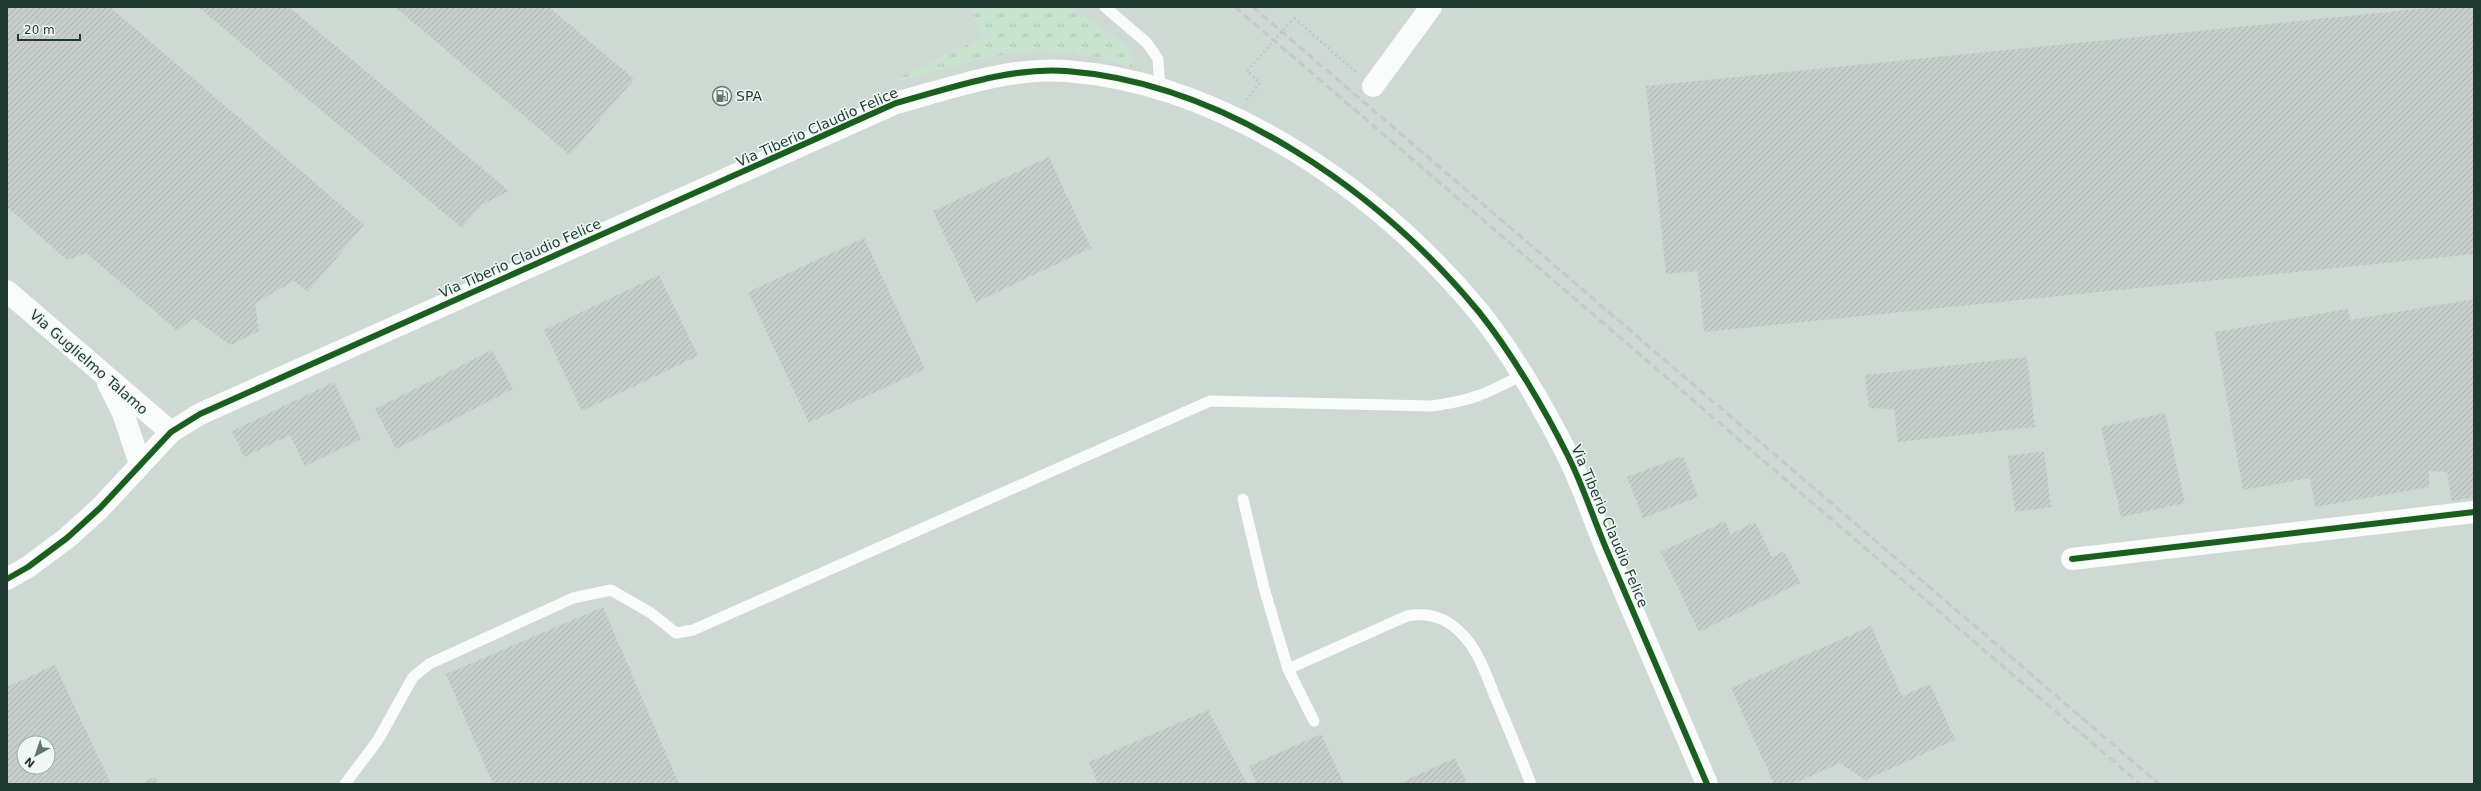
<svg xmlns="http://www.w3.org/2000/svg" width="2481" height="791" viewBox="0 0 2481 791" font-family="'DejaVu Sans',sans-serif">
<defs>
<pattern id="grass-tufts" width="24" height="20" patternUnits="userSpaceOnUse"><rect width="24" height="20" fill="#c8e2cf"/><path d="M3 7l-1-3M5 7V3M7 7l1-3M15 17l-1-3M17 17v-4M19 17l1-3" fill="none" stroke="#abc3b2"/></pattern>
<pattern id="building-hatch" width="6" height="6" patternUnits="userSpaceOnUse"><rect width="6" height="6" fill="#c8cecb"/><path d="M-1 1l2-2M0 6l6-6M5 7l2-2" fill="none" stroke="#abb2af"/></pattern>
</defs>
<rect width="100%" height="100%" fill="#e0e7e4"/>
<path fill="#ced9d3" fill-rule="evenodd" d="M 7,7 L 2474,7 L 2474,784 L 7,784 ZM 24,743 L 48,743 L 48,767 L 24,767 Z"/>
<path fill="url(#grass-tufts)" d="M 977,7 L 1070,7 L 1125,43 L 1133,53 L 1132,68 C 1104,57 1060,50 1030,52 C 987,53 943,70 902,81 L 896,79 L 981,38 L 971,10 Z"/>
<g fill="url(#building-hatch)" fill-rule="evenodd">
<polygon points="7,7 110,7 364,225 308,292 294,281 255,303 259,331 230,345 193,318 178,331 86,253 67,260 7,207"/>
<polygon points="198,7 289,7 509,191 481,205 462,228"/>
<polygon points="395,7 549,7 634,79 570,155"/>
<polygon points="2438,7 2474,7 2474,254 1704,332 1698,271 1666,274 1646,86"/>
<polygon points="1049,157 1091,248 976,302 933,211"/>
<polygon points="864,238 925,369 809,423 748,292"/>
<polygon points="659,275 698,356 582,411 544,330"/>
<polygon points="2474,299 2474,497 2452,501 2447,472 2429,471 2429,487 2315,507 2310,478 2243,490 2215,332 2348,309 2350,320"/>
<polygon points="492,350 513,389 396,449 375,409"/>
<polygon points="2027,357 2035,427 1898,442 1894,409 1869,408 1865,375"/>
<polygon points="334,382 361,439 305,466 290,435 244,457 232,431"/>
<polygon points="2165,413 2185,503 2121,517 2101,427"/>
<polygon points="2044,451 2051,507 2015,512 2008,456"/>
<polygon points="1683,456 1698,497 1643,518 1627,477"/>
<polygon points="1725,521 1731,534 1755,522 1772,557 1784,551 1800,583 1699,632 1661,552"/>
<polygon points="603,607 679,784 493,784 446,674"/>
<polygon points="1871,626 1902,696 1930,684 1955,740 1865,780 1840,763 1793,784 1774,784 1731,688"/>
<path d="M 55,665 L 111,784 L 7,784 L 7,687 ZM 24,743 L 48,743 L 48,767 L 24,767 Z"/>
<polygon points="1208,710 1247,784 1098,784 1089,762"/>
<polygon points="1321,734 1344,784 1257,784 1249,766"/>
<polygon points="1455,758 1467,784 1398,784"/>
<polygon points="155,777 159,784 140,784"/>
</g>
<g fill="none" stroke-linecap="round" stroke-linejoin="round">
<g stroke="#bfc7c5" stroke-width="2.5" stroke-dasharray="2 3" stroke-linecap="butt">
<polyline points="1294,18 1357,73"/>
<polyline points="1246,100 1260,83 1247,71"/>
</g>
<g stroke="#fafbfb" stroke-width="11">
<polyline points="1105,7 1147,43 1158,59 1160,90"/>
<polyline points="1243,499 1264,588 1288,669 1314,721"/>
<path d="M 1288,669 L 1407,616 C 1428,612 1447,618 1462,634 C 1479,651 1487,677 1496,699 C 1508,727 1520,756 1531,784"/>
<path d="M 345,784 L 378,740 L 413,677 L 429,664 L 573,598 L 611,590 L 651,613 L 676,633 L 693,630 L 1210,401 L 1431,406 C 1471,401 1486,394 1522,375"/>
</g>
<g stroke="#fafbfb" stroke-width="22">
<polyline points="1373,86 1431,7"/>
<polyline points="7,291 171,432"/>
<polyline points="108,383 123,413 140,464"/>
<polyline points="2072,559 2474,512"/>
<path d="M 7,579 L 28,567 L 67,538 L 100,508 L 171,432 L 200,414 L 896,103 C 951,88 1009,67 1066,71 C 1225,83 1380,192 1479,312 C 1511,352 1544,408 1567,454 C 1583,485 1594,521 1608,553 C 1641,630 1674,707 1707,784"/>
</g>
<g stroke="#c5c9c8" stroke-width="3" stroke-dasharray="8 4" stroke-linecap="butt">
<polyline points="1235,7 2140,784"/>
<polyline points="1253,7 2159,784"/>
</g>
<polyline stroke="#bfc7c5" stroke-width="2.5" stroke-dasharray="2 3" stroke-linecap="butt" points="1247,71 1294,18"/>
<defs>
<g id="cycleway">
<polyline points="2072,559 2474,512"/>
<path d="M 7,579 L 28,567 L 67,538 L 100,508 L 171,432 L 200,414 L 896,103 C 951,88 1009,67 1066,71 C 1225,83 1380,192 1479,312 C 1511,352 1544,408 1567,454 C 1583,485 1594,521 1608,553 C 1641,630 1674,707 1707,784"/>
</g>
</defs>
<use href="#cycleway" stroke="#eef7f2" stroke-width="8"/>
<use href="#cycleway" stroke="#1b5e20" stroke-width="6"/>
</g>
<defs>
<symbol id="fuel-ring" viewBox="-11 -11 22 22"><circle r="9.5" fill="#eef7f2" stroke="#627770" stroke-width="1.5"/><path d="M-5.5-6h7V0h2V4h1.3V-2.5L3-4.5l.8-.8L6-3V5H2.5V1h-1V6h-7ZM-4.2-4.7v3.2H.2V-4.7Z" fill="#627770"/></symbol>
</defs>
<g fill-rule="evenodd">
<use href="#fuel-ring" x="711" y="85" width="22" height="22"/>
</g>
<g text-anchor="middle" stroke-width="3" stroke-linejoin="round" paint-order="stroke">
<g font-size="14" fill="#1e3a31" stroke="#eef7f2" text-anchor="start">
<text x="736" y="101">SPA</text>
</g>
<g font-size="14" fill="#1e3a31" stroke="#eef7f2">
<text transform="translate(817 127) rotate(-24)" y="5">Via Tiberio Claudio Felice</text>
<text transform="translate(520 258) rotate(-24)" y="5">Via Tiberio Claudio Felice</text>
<text transform="translate(89 362) rotate(41)" y="5">Via Guglielmo Talamo</text>
<text transform="translate(1610 526) rotate(67)" y="5">Via Tiberio Claudio Felice</text>
</g>
</g>
<rect width="2481" height="791" fill="none" stroke="#1e3a31" stroke-width="16"/>
<g transform="translate(36 755) rotate(220)"><circle r="19" fill="#eef7f2" stroke="#9baba5"/>
<path d="M0-3L7 15L0 10L-7 15Z" fill="#627770"/>
<text y="-6" font-size="11" font-weight="bold" text-anchor="middle" fill="#1e3a31">N</text>
</g>
<path d="M18 34v6h62v-6" fill="none" stroke="#1e3a31" stroke-width="2"/>
<text x="24" y="34" font-size="12" fill="#1e3a31" stroke="#eef7f2" stroke-width="3" paint-order="stroke">20 m</text>
</svg>
